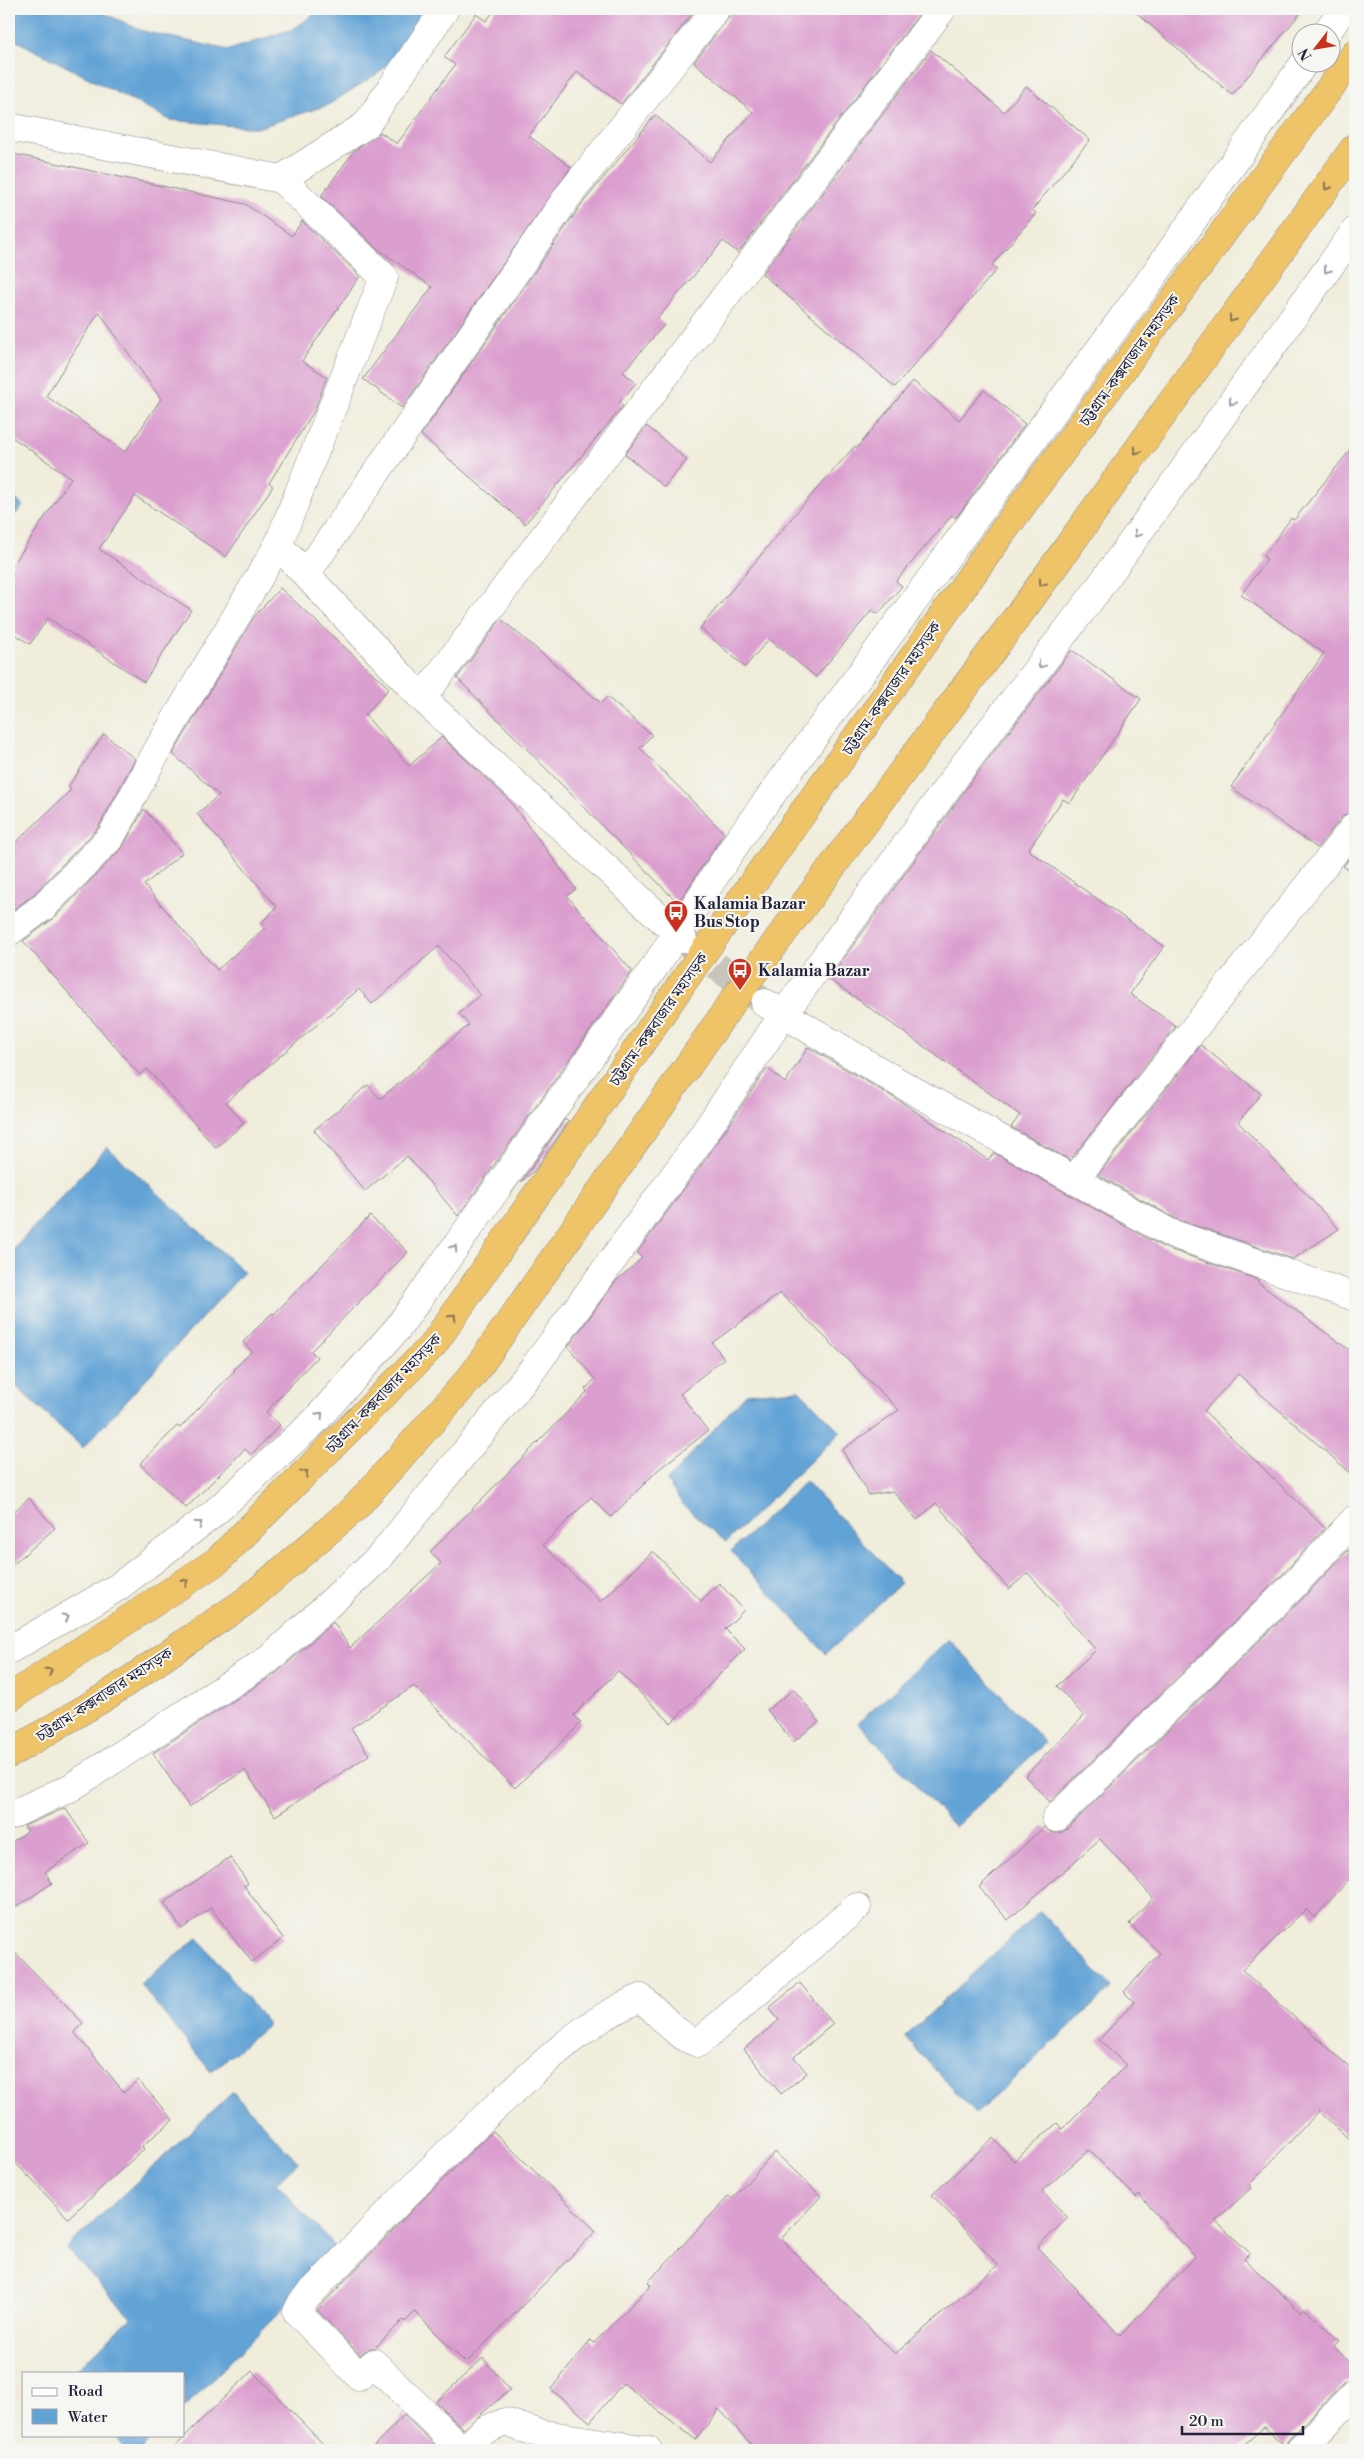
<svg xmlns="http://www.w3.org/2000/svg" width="1364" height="2459" viewBox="0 0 1364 2459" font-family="'Libre Bodoni','Noto Serif Bengali',serif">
<rect width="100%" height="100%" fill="#f6f6f2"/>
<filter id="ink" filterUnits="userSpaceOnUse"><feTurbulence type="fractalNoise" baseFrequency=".02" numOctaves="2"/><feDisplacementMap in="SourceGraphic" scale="10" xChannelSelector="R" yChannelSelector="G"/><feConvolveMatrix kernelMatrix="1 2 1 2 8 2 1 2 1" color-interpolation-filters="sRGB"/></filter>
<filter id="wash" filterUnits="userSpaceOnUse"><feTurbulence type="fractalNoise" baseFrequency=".0096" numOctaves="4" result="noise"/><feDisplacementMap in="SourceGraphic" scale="20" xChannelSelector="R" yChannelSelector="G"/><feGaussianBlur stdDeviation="1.12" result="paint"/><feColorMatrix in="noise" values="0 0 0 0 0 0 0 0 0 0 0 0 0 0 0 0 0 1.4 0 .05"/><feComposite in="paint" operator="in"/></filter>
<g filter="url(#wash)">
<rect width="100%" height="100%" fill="#f0eddb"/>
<g fill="#62a3d6" stroke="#426288">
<polygon points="9,9 95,9 143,31 229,50 295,28 321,9 431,9 418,28 380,72 328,105 257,128 170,120 9,37"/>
<polygon points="9,493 23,506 9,521"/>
<polygon points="107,1147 244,1272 83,1448 9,1380 9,1254"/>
<polygon points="799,1390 841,1432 726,1542 684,1506 667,1481 746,1394"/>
<polygon points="806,1481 901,1583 826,1654 731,1551"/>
<polygon points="949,1639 1045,1743 955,1827 858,1723"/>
<polygon points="1040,1911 1112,1987 976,2114 905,2037"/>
<polygon points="198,1938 269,2025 211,2072 140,1984"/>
<polygon points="233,2092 298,2162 276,2183 340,2252 184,2408 184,2373 73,2373 131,2318 66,2248"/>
<polygon points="113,2435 156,2435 141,2450 127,2450"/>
</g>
<g id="blocks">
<g fill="#db9fcf" fill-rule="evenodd">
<polygon points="496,9 696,9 621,104 577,72 529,136 571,167 402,408 363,379 432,287 378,249 321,196 354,151 380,132 397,144 455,65 444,57 476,14 486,21"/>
<polygon points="731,9 923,9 738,253 723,241 657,319 664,325 623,372 636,383 619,403 623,406 525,524 421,435 581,205 655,115 710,162 753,112 694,62 728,19"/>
<polygon points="1132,9 1304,9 1232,95"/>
<polygon points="931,50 1004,112 1026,86 1090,140 1032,210 1036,213 992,265 997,269 895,387 762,274"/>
<path d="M 9,153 L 245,204 L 292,236 L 302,221 L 360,276 L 302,361 L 327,377 L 314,411 L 269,483 L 273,486 L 226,557 L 135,496 L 99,549 L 191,610 L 144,682 L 48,618 L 30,644 L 9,630 L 9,571 L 71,478 L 9,435 ZM 99,312 L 161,399 L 125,452 L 46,396 Z"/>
<polygon points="913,381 959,420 984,390 1025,424 956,518 952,515 896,581 902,586 878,614 872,610 816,677 769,639 745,667 700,628 801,507 855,446 857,448"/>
<polygon points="647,426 687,460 664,487 625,454"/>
<polygon points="1355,444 1355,811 1343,816 1317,848 1231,787 1324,653 1241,595 1267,559 1263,557 1291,518 1294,520"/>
<polygon points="280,588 389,688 365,715 409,766 442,737 508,799 576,889 567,896 632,971 458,1216 407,1156 365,1191 314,1130 368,1085 380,1099 469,1025 459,1013 480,995 439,946 372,1004 359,989 226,1102 244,1123 216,1148 147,1069 140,1075 23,941 54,918 122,848 144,809 182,853 144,885 217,970 265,928 261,923 277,907 197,814 219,795 173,754 254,617"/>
<polygon points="501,619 601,703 607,697 652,735 640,748 724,833 678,903 457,678"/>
<polygon points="1072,650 1141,699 1070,803 1063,799 1028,850 1164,946 1130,994 1176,1026 1070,1160 1011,1127 1020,1115 829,979 973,779"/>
<polygon points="104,734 135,759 98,828 33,895 9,913 9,849 71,790 68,787"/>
<polygon points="1355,851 1355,875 1343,866"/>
<polygon points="1201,1045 1261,1094 1238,1122 1339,1229 1293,1259 1176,1219 1098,1175"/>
<polygon points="808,1047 903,1103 988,1160 994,1153 1163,1247 1259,1280 1257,1282 1355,1354 1355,1477 1238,1374 1204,1411 1325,1528 1281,1576 1050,1802 1025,1776 1084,1716 1057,1686 1096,1650 1028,1573 1009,1589 936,1503 917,1520 893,1491 869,1495 842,1450 899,1410 780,1293 712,1343 724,1358 680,1394 708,1431 659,1469 611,1517 591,1497 543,1545 601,1602 653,1551 701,1601 719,1583 744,1610 725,1629 745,1649 671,1723 618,1671 574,1715 581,1723 515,1788 414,1686 351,1728 369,1755 275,1816 245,1770 189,1807 153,1753 278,1672 333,1622 350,1648 441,1563 430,1552 587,1392 585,1389 595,1379 568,1347 615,1282 642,1258 637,1253 708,1156 767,1068 785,1083"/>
<polygon points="565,1119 568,1122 534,1171 521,1182"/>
<polygon points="370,1216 408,1252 311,1351 317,1357 266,1412 280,1425 251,1455 245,1449 186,1508 140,1464 177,1426 180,1428 235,1370 234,1369 252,1351 243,1342 272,1313 274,1314"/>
<polygon points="29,1498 55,1528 9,1568 9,1516"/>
<path d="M 1348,1550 L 1355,1558 L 1355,1873 L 1314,1918 L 1306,1909 L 1242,1970 L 1355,2072 L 1355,2145 L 1319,2111 L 1249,2185 L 1251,2188 L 1215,2221 L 1250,2253 L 1244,2259 L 1301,2312 L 1304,2308 L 1340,2341 L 1334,2347 L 1355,2367 L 1355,2379 L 1344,2383 L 1289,2439 L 1285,2446 L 1264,2427 L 1238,2450 L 756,2450 L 719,2409 L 696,2440 L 623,2383 L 590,2422 L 551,2389 L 591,2340 L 594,2343 L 651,2285 L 648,2282 L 729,2196 L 732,2199 L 775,2152 L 821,2196 L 781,2239 L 895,2354 L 998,2265 L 932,2195 L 993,2138 L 1014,2161 L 1057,2123 L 1062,2129 L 1126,2065 L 1099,2040 L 1134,2002 L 1124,1992 L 1160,1953 L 1129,1924 L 1153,1898 L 1100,1839 L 1008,1920 L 979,1887 L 1044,1827 L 1052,1833 L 1060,1833 L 1067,1829 L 1303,1598 ZM 1089,2150 L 1136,2197 L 1139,2194 L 1195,2257 L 1120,2336 L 1037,2247 L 1068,2218 L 1042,2191 Z"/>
<polygon points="794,1689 819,1722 793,1742 767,1710"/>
<polygon points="65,1808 89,1843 45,1872 52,1883 9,1912 9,1844 28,1831 24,1826"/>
<polygon points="230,1857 248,1883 244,1886 283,1938 252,1962 211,1908 182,1929 164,1903"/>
<polygon points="9,1946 83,2023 74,2032 124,2092 138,2080 173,2120 142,2146 144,2149 68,2218 9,2156"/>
<polygon points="800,1983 833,2024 794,2057 807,2073 781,2094 744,2049 779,2020 769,2008"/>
<polygon points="493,2131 596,2231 466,2363 415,2312 405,2322 403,2320 375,2348 370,2348 360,2355 317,2310 417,2205"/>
<polygon points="483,2358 510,2390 463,2429 436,2402"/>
<polygon points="252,2371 329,2450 172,2450 195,2426"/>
<polygon points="404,2415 440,2450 370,2450"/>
</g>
</g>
</g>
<g filter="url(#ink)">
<use href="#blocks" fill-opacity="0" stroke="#89888b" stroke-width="1"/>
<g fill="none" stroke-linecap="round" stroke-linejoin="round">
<polyline stroke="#c7c4bb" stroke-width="28" stroke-dasharray="28 14" stroke-linecap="butt" points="683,940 762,1001"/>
<defs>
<g id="minor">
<polyline points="1327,32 1343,9"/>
<polyline points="9,127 281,179 384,277 278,545 422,698 683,939"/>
<polyline points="281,179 366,125 445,9"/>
<polyline points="306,574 568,196 716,9"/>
<polyline points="422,698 942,9"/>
<polyline points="9,932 43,907 111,837 157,751 278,545"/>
<polyline points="765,1003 898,1082 1170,1233 1355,1297"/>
<polyline points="1074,1180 1355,826"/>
<polyline points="9,1650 118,1587 213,1514 315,1421 397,1329 656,965 741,836 1149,282 1305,62"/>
<polyline points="9,1816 70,1788 269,1659 379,1558 532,1370 695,1147 783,1015 960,770 1093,596 1355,231"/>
<polyline points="1056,1818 1292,1587 1355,1519"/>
<path d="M 462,2450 L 374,2363 L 359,2376 L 297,2312 L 302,2302 C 371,2231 440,2157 514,2090 C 553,2054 591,2018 641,1998 C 660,2013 675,2036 698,2043 L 857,1907"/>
<polyline points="465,2450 483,2431 505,2422 538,2433 648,2450"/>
<polyline points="1300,2450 1355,2394"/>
</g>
<g id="trunk">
<polyline points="9,1698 217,1561 433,1345 701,956 998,538 1355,54"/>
<polyline points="9,1754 105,1697 246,1601 356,1507 472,1376 740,991 1034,594 1355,147"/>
</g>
</defs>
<use href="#minor" stroke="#89888b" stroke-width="29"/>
<use href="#trunk" stroke="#89888b" stroke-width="29"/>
<use href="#minor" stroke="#fff" stroke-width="28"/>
<use href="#trunk" stroke="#efc469" stroke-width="28"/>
</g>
<defs><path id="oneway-chevron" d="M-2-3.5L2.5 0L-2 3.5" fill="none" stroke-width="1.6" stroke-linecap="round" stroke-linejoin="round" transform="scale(1.25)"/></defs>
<g stroke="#887352">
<use href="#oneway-chevron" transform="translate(1327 187) rotate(126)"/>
<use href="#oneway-chevron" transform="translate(1232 319) rotate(126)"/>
<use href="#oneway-chevron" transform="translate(1137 451) rotate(126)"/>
<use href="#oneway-chevron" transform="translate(1042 583) rotate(126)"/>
<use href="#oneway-chevron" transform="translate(453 1317) rotate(-55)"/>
<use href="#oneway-chevron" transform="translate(305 1473) rotate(-45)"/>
<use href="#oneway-chevron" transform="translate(185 1582) rotate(-33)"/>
<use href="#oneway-chevron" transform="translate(49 1671) rotate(-33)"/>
</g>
<g stroke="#9c9ca7">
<use href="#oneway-chevron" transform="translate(1327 270) rotate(126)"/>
<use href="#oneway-chevron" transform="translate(1232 402) rotate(126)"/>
<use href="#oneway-chevron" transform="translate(1137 534) rotate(126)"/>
<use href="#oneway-chevron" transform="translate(1041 665) rotate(127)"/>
<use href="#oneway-chevron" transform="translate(454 1248) rotate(-55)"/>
<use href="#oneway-chevron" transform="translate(320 1415) rotate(-47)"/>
<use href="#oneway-chevron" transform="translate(199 1524) rotate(-38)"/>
<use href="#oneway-chevron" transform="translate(66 1617) rotate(-30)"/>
</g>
</g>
<defs>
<symbol id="bus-pin" viewBox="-11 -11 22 30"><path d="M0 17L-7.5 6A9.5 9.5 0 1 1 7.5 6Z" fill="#c8321e" stroke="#f6f6f2"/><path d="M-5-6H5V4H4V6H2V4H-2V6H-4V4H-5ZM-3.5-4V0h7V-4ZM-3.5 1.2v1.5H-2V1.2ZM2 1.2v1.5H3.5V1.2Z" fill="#fff"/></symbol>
</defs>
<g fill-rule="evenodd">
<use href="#bus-pin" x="662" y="898" width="28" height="38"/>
<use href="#bus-pin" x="726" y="956" width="28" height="38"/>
</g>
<g text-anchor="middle" stroke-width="4" stroke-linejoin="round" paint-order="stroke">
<g font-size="16" fill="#22223b" stroke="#f6f6f2">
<text transform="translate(1129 360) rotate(-54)" y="6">চট্টগ্রাম-কক্সবাজার মহাসড়ক</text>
<text transform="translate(891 688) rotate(-55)" y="6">চট্টগ্রাম-কক্সবাজার মহাসড়ক</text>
<text transform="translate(658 1019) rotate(-55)" y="6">চট্টগ্রাম-কক্সবাজার মহাসড়ক</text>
<text transform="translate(383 1393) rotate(-46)" y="6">চট্টগ্রাম-কক্সবাজার মহাসড়ক</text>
<text transform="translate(104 1694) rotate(-33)" y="6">চট্টগ্রাম-কক্সবাজার মহাসড়ক</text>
</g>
<g font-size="16" font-weight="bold" fill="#22223b" stroke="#f6f6f2" text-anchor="start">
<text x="694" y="909">Kalamia Bazar<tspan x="694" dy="18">Bus Stop</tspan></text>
<text x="758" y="976">Kalamia Bazar</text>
</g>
</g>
<rect width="1364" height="2459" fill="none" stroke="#f6f6f2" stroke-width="30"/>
<rect x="22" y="2372" width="162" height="65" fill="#f6f6f2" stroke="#a1a1a9"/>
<rect x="32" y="2388" width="25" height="8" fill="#ffffff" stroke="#a1a1a9"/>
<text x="68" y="2396" font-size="15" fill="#22223b">Road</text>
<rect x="32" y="2409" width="25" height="15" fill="#62a3d6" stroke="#a1a1a9"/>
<text x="68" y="2422" font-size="15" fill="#22223b">Water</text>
<g transform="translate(1316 48) rotate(239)"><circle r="24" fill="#f6f6f2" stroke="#a1a1a9"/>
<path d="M0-4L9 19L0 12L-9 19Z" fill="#c8321e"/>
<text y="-8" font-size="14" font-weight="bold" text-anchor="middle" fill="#22223b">N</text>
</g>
<path d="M1182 2426v8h121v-8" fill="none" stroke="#22223b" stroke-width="2.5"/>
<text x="1189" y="2426" font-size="15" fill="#22223b" stroke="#f6f6f2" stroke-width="4" paint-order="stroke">20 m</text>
</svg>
